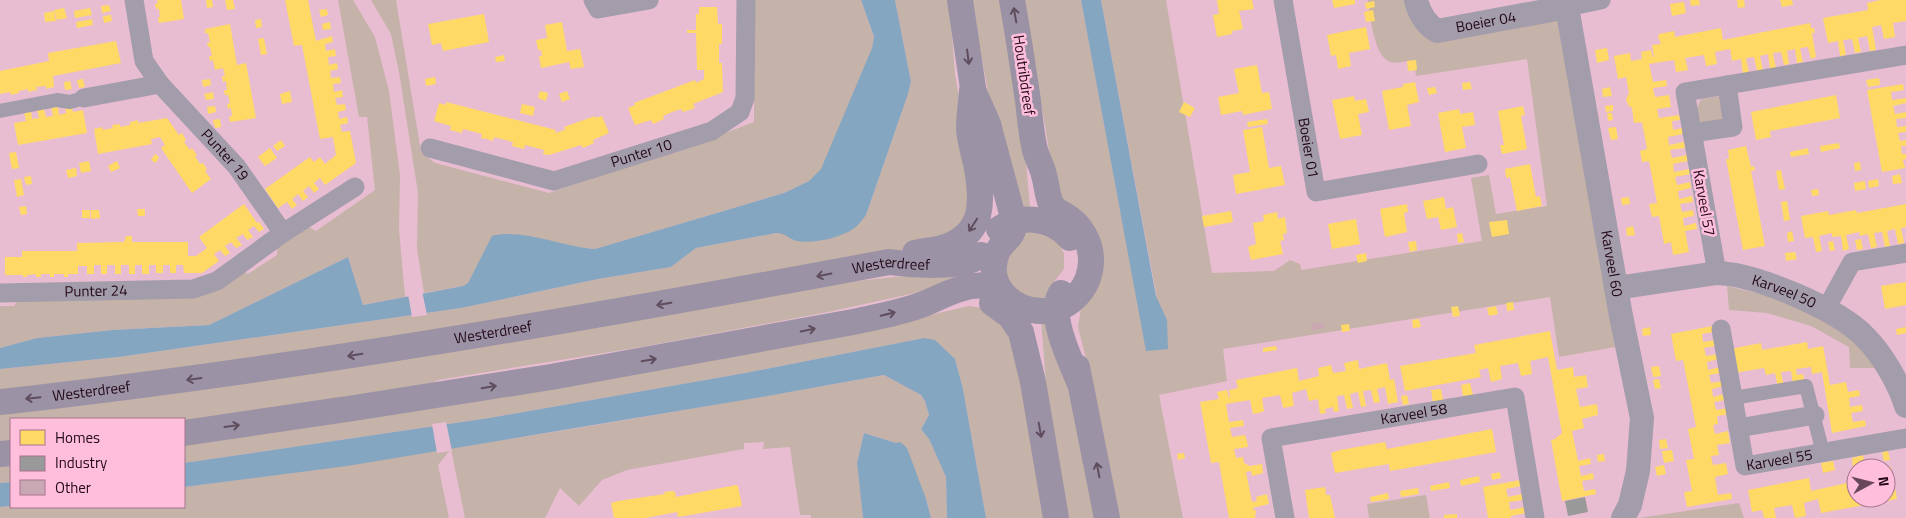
<svg xmlns="http://www.w3.org/2000/svg" width="1906" height="518" viewBox="0 0 1906 518" font-family="'Titillium Web',sans-serif">
<rect width="100%" height="100%" fill="#e8bdd2"/>
<g fill="#c5b2a8">
<polygon points="338,0 353,0 375,37 389,91 400,175 399,229 405,297 363,305 348,257 209,325 113,330 37,338 0,348 0,306 14,306 22,292 200,290 240,269 248,274 277,255 278,244 307,226 316,231 375,190 367,117 359,117"/>
<polygon points="371,0 396,0 421,152 435,163 549,193 715,137 754,122 754,0 861,0 874,38 872,48 822,169 809,181 784,193 595,249 493,236 468,283 463,286 424,293 417,248 418,193 399,72 391,34"/>
<polygon points="895,0 949,0 955,74 975,196 957,231 917,247 758,277 323,350 0,393 0,369 119,357 461,308 598,279 671,267 696,248 781,232 794,240 866,215 908,94 911,82"/>
<polygon points="971,0 1003,0 1026,162 1030,208 1019,209 993,118"/>
<path d="M 1022,0 L 1081,0 L 1120,210 L 1157,298 L 1101,0 L 1166,0 L 1212,273 L 1274,271 L 1290,260 L 1300,264 L 1301,270 L 1482,241 L 1471,178 L 1489,175 L 1496,214 L 1547,206 L 1527,59 L 1416,76 L 1414,60 C 1407,61 1397,64 1390,62 C 1373,55 1371,17 1368,0 L 1405,0 L 1414,25 L 1563,13 L 1615,347 L 1559,357 L 1550,297 L 1223,349 L 1227,381 L 1159,395 L 1183,518 L 1118,518 L 1092,382 L 1078,327 L 1081,308 L 1092,286 L 1055,191 L 1045,125 Z"/>
<polygon points="1721,96 1723,116 1721,125 1701,126 1696,110 1701,99"/>
<path d="M 1025,231 L 1045,234 L 1060,245 L 1064,254 L 1064,269 L 1053,283 L 1047,297 C 1036,301 1016,294 1010,284 C 1007,279 1006,270 1005,265 Z"/>
<polygon points="969,269 970,281 828,312 647,346 438,380 421,389 184,422 184,419 11,419 11,444 0,445 0,412 848,282"/>
<polygon points="1727,286 1786,300 1829,321 1863,348 1877,368 1850,368 1849,347 1811,326 1767,313 1729,310"/>
<polygon points="969,306 982,308 1015,338 1046,518 986,518 963,389 955,359 924,338 745,373 489,418 184,463 184,442 904,321"/>
<polygon points="1051,317 1099,518 1066,518 1046,383 1041,319"/>
<path d="M 884,375 L 921,395 L 925,401 L 929,415 L 921,429 L 929,439 L 946,477 L 947,518 L 931,518 L 926,499 L 896,443 L 864,433 L 857,463 L 863,518 L 811,518 L 811,515 L 800,515 L 790,447 L 763,449 L 764,442 L 744,443 L 744,449 L 627,470 L 602,480 L 579,506 L 560,488 L 545,518 L 465,518 L 451,449 L 438,465 L 449,518 L 0,518 L 0,507 L 11,506 L 184,507 L 184,487 C 418,456 651,417 884,375 Z"/>
<polygon points="11,463 11,482 0,483 0,464"/>
<polygon points="1426,495 1430,518 1369,518 1367,504"/>
<polygon points="1739,503 1744,518 1639,518"/>
</g>
<g fill="#84a6c1">
<path d="M 861,0 L 895,0 L 911,82 L 908,94 L 866,215 C 862,220 858,226 853,229 C 840,238 812,244 797,241 C 789,239 784,232 776,233 L 696,248 L 671,267 L 598,279 L 461,308 L 119,357 L 0,369 L 0,348 L 37,338 L 113,330 L 209,325 L 348,257 L 363,305 L 463,286 L 468,283 L 492,236 C 521,228 563,247 595,249 L 784,193 L 809,181 L 821,169 L 872,48 L 874,37 Z"/>
<polygon points="1081,0 1101,0 1156,296 1167,320 1168,349 1146,351"/>
<polygon points="924,338 935,340 955,359 963,389 986,518 947,518 946,477 929,439 921,429 929,415 925,401 921,395 884,375 756,398 347,466 184,487 184,463 489,418 745,373"/>
<polygon points="864,433 896,443 900,442 907,448 926,499 931,518 863,518 857,463"/>
<polygon points="11,482 11,506 0,507 0,483"/>
</g>
<g fill="#e8bdd2">
<polygon points="422,291 427,315 412,317 408,294"/>
<polygon points="446,422 452,451 437,453 432,424"/>
</g>
<g fill="#ffd966">
<polygon points="157,0 181,0 184,19 159,23 158,17 160,17 159,9 156,9 155,4 158,3"/>
<polygon points="206,0 212,0 213,7 207,8"/>
<polygon points="225,0 233,0 235,9 227,10"/>
<polygon points="285,0 308,0 316,41 332,36 333,42 325,44 326,51 335,49 336,56 328,57 329,65 337,63 338,69 330,71 331,78 340,77 341,83 333,84 334,92 342,90 343,97 335,98 337,105 345,104 346,110 338,112 339,119 347,117 348,123 340,125 342,132 350,131 356,163 325,185 320,178 314,183 319,189 314,193 309,186 303,191 308,197 303,201 298,194 292,199 297,205 292,209 287,202 278,208 265,189 310,157 314,162 320,157 325,164 336,155 333,137 320,139 302,45 294,46"/>
<polygon points="1217,0 1252,0 1254,9 1239,11 1243,29 1232,31 1232,34 1217,37 1213,15 1219,14"/>
<polygon points="1332,0 1355,0 1355,4 1334,8"/>
<polygon points="1690,0 1699,0 1700,5 1691,6"/>
<polygon points="1737,0 1744,0 1745,7 1738,8"/>
<polygon points="1780,0 1792,0 1793,5 1782,7"/>
<polygon points="1880,0 1906,0 1906,21 1893,23 1895,37 1884,39 1881,25 1872,27 1876,50 1870,51 1867,36 1858,38 1861,52 1855,53 1852,39 1843,40 1846,55 1840,56 1838,41 1828,43 1823,18 1868,10 1867,3"/>
<polygon points="1374,1 1375,7 1366,9 1365,3"/>
<polygon points="1684,2 1686,13 1672,16 1670,4"/>
<polygon points="109,5 111,11 102,13 101,6"/>
<polygon points="699,7 717,7 718,24 722,24 722,44 719,44 719,63 722,63 723,92 693,104 695,108 683,112 681,109 672,112 663,116 664,119 653,124 651,120 635,125 628,108 635,105 634,103 695,80 696,83 704,79 704,70 697,70 696,33 687,33 687,30 696,30 696,14 699,14"/>
<polygon points="64,8 67,18 57,20 54,10"/>
<polygon points="90,8 92,15 75,18 74,11"/>
<polygon points="327,9 328,15 321,17 319,10"/>
<polygon points="1373,10 1375,21 1366,22 1364,12"/>
<polygon points="54,11 56,21 45,22 44,13"/>
<polygon points="484,14 489,42 443,51 441,43 432,45 428,24"/>
<polygon points="111,15 112,21 104,23 103,16"/>
<polygon points="92,19 93,25 77,28 76,22"/>
<polygon points="261,19 262,27 256,28 255,20"/>
<polygon points="330,22 331,29 323,30 322,24"/>
<polygon points="562,22 567,51 580,49 584,67 571,69 569,62 541,68 539,56 542,56 541,50 538,50 536,40 547,38 545,25"/>
<polygon points="1810,23 1811,28 1814,28 1815,33 1812,33 1816,57 1811,59 1808,47 1800,48 1803,62 1797,63 1795,49 1787,51 1789,64 1784,65 1781,52 1773,53 1776,68 1770,69 1768,54 1760,56 1763,70 1757,71 1754,57 1746,58 1749,73 1743,74 1741,59 1732,61 1730,49 1715,52 1717,64 1706,66 1704,55 1685,58 1688,70 1676,72 1674,60 1649,64 1653,82 1666,80 1667,86 1653,88 1655,97 1669,95 1671,107 1657,109 1659,118 1679,115 1680,120 1672,121 1673,130 1682,128 1683,134 1668,137 1669,145 1684,142 1685,148 1670,150 1672,158 1687,155 1688,161 1673,164 1674,172 1689,169 1690,174 1675,177 1677,185 1690,182 1691,188 1678,191 1679,199 1692,196 1693,202 1680,204 1682,212 1693,210 1694,216 1683,218 1684,226 1696,223 1697,229 1685,231 1689,252 1673,255 1671,242 1664,244 1659,216 1652,217 1649,204 1657,203 1649,161 1642,162 1640,151 1647,149 1642,122 1634,123 1632,108 1628,105 1626,99 1629,93 1626,77 1618,79 1614,56 1630,53 1631,61 1642,59 1641,52 1651,50 1653,57 1654,57 1652,45 1661,44 1658,37 1659,34 1674,31 1675,37 1721,28 1723,40"/>
<polygon points="230,24 237,65 246,63 256,118 230,122 229,117 232,116 231,108 228,109 227,104 230,103 228,95 225,95 224,90 227,90 226,81 223,82 222,76 225,76 223,68 215,70 213,60 210,61 209,56 212,56 210,47 208,47 207,43 210,42 208,33 205,34 205,29"/>
<polygon points="1366,27 1370,49 1349,53 1351,66 1338,69 1336,55 1331,56 1327,35"/>
<polygon points="264,38 267,54 261,55 258,39"/>
<polygon points="116,41 121,63 53,76 54,87 46,89 46,86 36,87 37,90 28,92 28,89 19,91 19,93 11,95 10,92 0,94 0,71 49,61 48,53"/>
<polygon points="1607,48 1609,60 1597,63 1595,50"/>
<polygon points="504,55 505,61 496,62 495,57"/>
<polygon points="1416,60 1417,70 1408,71 1407,61"/>
<polygon points="1257,65 1262,93 1269,92 1272,109 1243,115 1242,111 1221,115 1218,97 1239,93 1234,69"/>
<polygon points="435,77 436,84 426,86 425,79"/>
<polygon points="1879,78 1880,85 1868,87 1866,80"/>
<polygon points="83,79 85,87 79,88 77,80"/>
<polygon points="210,79 211,85 203,87 202,80"/>
<polygon points="70,81 72,89 65,90 64,82"/>
<polygon points="1415,82 1419,102 1407,105 1411,126 1389,130 1382,91 1403,87 1403,84"/>
<polygon points="1470,82 1472,89 1463,90 1462,83"/>
<polygon points="1903,84 1904,90 1891,92 1892,100 1906,98 1906,103 1893,106 1895,114 1906,112 1906,118 1896,119 1897,127 1906,126 1906,132 1898,133 1900,141 1906,140 1906,146 1901,146 1902,154 1906,154 1906,159 1903,160 1905,168 1882,172 1867,90"/>
<polygon points="1435,87 1437,93 1429,95 1427,88"/>
<polygon points="1610,87 1612,96 1603,97 1602,89"/>
<polygon points="290,91 292,102 282,104 280,94"/>
<polygon points="540,91 548,93 546,101 540,99 538,97"/>
<polygon points="567,91 570,99 562,102 559,94"/>
<polygon points="213,92 214,99 206,100 204,94"/>
<polygon points="1836,95 1840,118 1770,131 1771,137 1756,140 1751,112"/>
<polygon points="1354,96 1355,101 1366,99 1369,112 1358,114 1362,135 1340,139 1332,100"/>
<polygon points="446,102 556,130 555,133 565,130 564,127 595,116 595,118 602,116 609,133 593,140 594,143 583,148 581,145 549,155 543,154 544,150 525,145 524,149 512,146 513,142 494,137 493,141 487,139 481,138 482,134 463,129 462,133 450,130 451,126 434,121 439,103 446,105"/>
<polygon points="1184,102 1195,108 1190,117 1179,112"/>
<polygon points="71,104 73,112 83,110 87,133 18,145 14,123 26,121 24,112 31,111 32,119 39,118 37,110 44,109 46,117 53,116 51,107 58,106 59,115 66,113 65,105"/>
<polygon points="522,104 535,107 533,116 520,113"/>
<polygon points="1613,105 1613,111 1606,112 1605,106"/>
<polygon points="215,106 216,112 208,114 207,107"/>
<polygon points="1523,106 1525,115 1521,116 1527,149 1502,154 1500,145 1504,145 1498,111"/>
<polygon points="1459,109 1460,114 1473,112 1475,125 1462,127 1466,148 1445,152 1438,113"/>
<polygon points="1607,113 1612,113 1613,120 1608,121"/>
<polygon points="167,118 179,135 182,133 186,140 184,142 190,150 192,148 197,155 195,156 200,164 203,163 207,169 205,171 211,179 192,193 161,148 165,145 160,137 151,139 152,144 98,154 94,129 102,127 103,130 113,128 112,125 120,124 120,127 130,125 130,122 138,120 138,123"/>
<polygon points="220,119 221,127 215,128 213,120"/>
<polygon points="1267,119 1268,124 1248,127 1247,122"/>
<polygon points="1262,127 1269,168 1281,166 1285,185 1236,194 1233,175 1250,172 1243,130"/>
<polygon points="1616,127 1618,139 1611,140 1608,128"/>
<polygon points="281,140 285,146 277,151 273,146"/>
<polygon points="1839,143 1840,148 1821,152 1820,146"/>
<polygon points="1746,146 1751,167 1754,166 1755,170 1751,171 1765,246 1743,250 1726,159 1729,159 1728,150"/>
<polygon points="270,148 277,158 265,166 258,157"/>
<polygon points="1808,148 1809,154 1791,157 1790,152"/>
<polygon points="16,152 19,168 12,169 9,153"/>
<polygon points="155,154 159,157 156,163 151,160"/>
<polygon points="89,161 91,171 81,173 79,163"/>
<polygon points="117,161 120,168 111,172 108,166"/>
<polygon points="1860,162 1861,170 1855,171 1854,163"/>
<polygon points="1530,164 1536,197 1540,196 1542,206 1517,211 1510,177 1506,178 1505,169"/>
<polygon points="76,168 77,176 68,178 66,170"/>
<polygon points="1781,170 1785,189 1779,190 1776,171"/>
<polygon points="1900,174 1902,183 1893,184 1892,176"/>
<polygon points="31,176 32,184 26,185 24,177"/>
<polygon points="21,179 24,195 17,197 14,180"/>
<polygon points="1878,179 1879,186 1869,188 1868,181"/>
<polygon points="1865,181 1866,189 1855,191 1854,183"/>
<polygon points="1818,189 1819,195 1812,196 1811,190"/>
<polygon points="1444,197 1446,209 1453,207 1457,227 1441,230 1438,217 1427,219 1423,201"/>
<polygon points="1629,197 1630,204 1622,205 1621,198"/>
<polygon points="1787,201 1790,220 1784,221 1781,202"/>
<polygon points="244,204 257,223 259,222 264,229 259,232 254,226 248,230 253,237 247,240 243,234 236,238 242,245 236,248 231,242 225,246 230,253 225,256 220,250 214,254 219,261 202,273 184,273 183,265 176,265 176,273 170,273 170,265 163,265 163,273 156,273 156,265 149,265 149,274 142,274 142,265 135,265 135,274 129,274 129,265 121,265 121,274 115,274 115,265 107,265 107,274 101,274 101,265 94,265 94,274 87,274 87,266 78,266 78,274 68,274 68,277 64,277 64,274 54,274 54,277 50,277 50,274 41,274 41,277 36,277 36,274 27,275 27,277 23,277 23,275 5,275 5,257 22,257 22,251 77,251 77,243 124,242 126,236 132,236 132,242 188,242 188,256 196,256 207,248 199,237"/>
<polygon points="1407,204 1408,212 1404,213 1407,232 1385,237 1380,209"/>
<polygon points="1906,204 1906,227 1901,228 1904,243 1898,244 1895,229 1887,231 1890,246 1885,247 1882,232 1874,233 1877,247 1871,248 1868,234 1860,236 1859,232 1846,235 1849,249 1843,251 1841,236 1832,237 1832,233 1819,236 1822,251 1816,252 1813,237 1805,238 1801,216 1828,211 1829,215 1856,210 1857,213"/>
<polygon points="26,206 27,214 21,215 19,207"/>
<polygon points="137,209 145,209 145,216 138,216"/>
<rect x="82" y="210" width="8" height="8"/>
<polygon points="91,210 99,210 100,218 91,219"/>
<polygon points="1231,211 1233,222 1204,227 1202,216"/>
<polygon points="1277,212 1278,219 1285,217 1287,233 1283,234 1284,240 1280,241 1283,254 1251,260 1248,247 1256,244 1253,223 1264,221 1263,215"/>
<polygon points="1356,219 1360,244 1332,249 1328,224"/>
<polygon points="1507,220 1509,234 1492,237 1489,222"/>
<polygon points="1633,226 1635,235 1627,236 1626,228"/>
<polygon points="1792,231 1794,241 1788,242 1787,233"/>
<polygon points="1462,233 1464,242 1458,243 1457,234"/>
<polygon points="1861,239 1863,249 1857,250 1855,240"/>
<polygon points="1416,241 1417,250 1410,252 1408,242"/>
<polygon points="1833,241 1835,250 1830,251 1828,242"/>
<polygon points="1795,252 1797,259 1786,261 1785,253"/>
<polygon points="1366,253 1367,261 1358,263 1356,255"/>
<polygon points="1906,282 1906,305 1885,309 1881,286"/>
<polygon points="1513,302 1514,310 1507,311 1506,303"/>
<polygon points="1458,306 1460,316 1453,317 1451,307"/>
<polygon points="1496,306 1498,314 1489,316 1487,308"/>
<polygon points="1419,319 1421,327 1413,328 1412,320"/>
<polygon points="1349,324 1350,331 1342,332 1341,325"/>
<polygon points="1712,326 1714,332 1702,334 1703,342 1715,340 1716,346 1704,348 1706,356 1718,354 1719,359 1707,362 1708,370 1720,367 1721,373 1709,375 1711,383 1723,381 1724,386 1712,389 1713,397 1725,394 1726,400 1714,402 1716,410 1728,408 1729,414 1717,416 1718,424 1713,425 1715,434 1728,431 1730,443 1717,445 1719,455 1711,456 1713,465 1726,463 1728,474 1715,477 1718,495 1731,493 1732,499 1687,507 1684,492 1692,491 1686,460 1694,459 1688,429 1696,427 1683,360 1676,361 1671,334"/>
<polygon points="1650,327 1651,335 1643,336 1642,329"/>
<polygon points="1906,327 1906,333 1897,335 1896,329"/>
<polygon points="1550,331 1557,370 1573,367 1574,377 1586,375 1588,387 1576,389 1580,407 1597,404 1598,415 1582,419 1584,428 1572,431 1578,461 1590,458 1591,464 1579,466 1581,476 1593,473 1594,479 1582,481 1584,491 1595,489 1596,494 1562,501 1551,440 1555,439 1562,433 1548,357 1530,361 1532,374 1521,376 1518,363 1500,366 1502,379 1491,382 1488,368 1479,370 1481,377 1405,391 1400,366 1476,353 1474,345"/>
<polygon points="1807,342 1808,349 1823,346 1830,385 1846,382 1848,392 1859,390 1860,396 1849,398 1850,407 1862,405 1863,411 1851,413 1853,422 1865,420 1866,426 1832,433 1822,372 1812,374 1811,367 1796,369 1797,375 1803,374 1805,383 1793,385 1791,371 1781,372 1784,387 1778,388 1775,373 1766,375 1764,368 1734,373 1730,349 1761,343 1762,350"/>
<polygon points="1276,346 1277,350 1263,352 1263,348"/>
<polygon points="1358,360 1359,369 1387,363 1390,380 1394,379 1398,402 1388,404 1385,387 1377,389 1380,402 1374,403 1371,390 1363,391 1366,406 1361,407 1358,392 1350,394 1353,408 1347,409 1344,395 1337,396 1339,411 1334,412 1333,407 1325,409 1326,413 1320,414 1318,399 1309,401 1306,389 1292,393 1294,406 1283,408 1280,395 1262,398 1264,411 1259,413 1253,414 1250,400 1226,404 1229,422 1243,420 1244,426 1230,428 1232,437 1245,435 1247,441 1248,447 1234,449 1236,458 1243,457 1244,463 1250,466 1262,464 1263,473 1252,476 1251,471 1246,472 1252,502 1257,501 1256,497 1267,494 1269,504 1252,508 1256,511 1255,518 1229,518 1219,462 1211,463 1200,402 1219,399 1217,392 1227,390 1229,398 1230,397 1229,390 1238,388 1236,380 1297,368 1299,381 1319,376 1318,368 1331,365 1333,373 1346,371 1344,363"/>
<polygon points="1659,366 1661,376 1653,377 1651,367"/>
<polygon points="1659,379 1661,388 1655,389 1653,380"/>
<polygon points="1470,383 1473,395 1463,396 1461,385"/>
<polygon points="1441,389 1443,400 1433,402 1431,390"/>
<polygon points="1407,395 1409,404 1403,405 1401,396"/>
<polygon points="1492,429 1496,452 1390,471 1389,464 1335,473 1331,453 1340,450 1385,442 1387,449"/>
<polygon points="1666,439 1668,448 1660,449 1659,440"/>
<polygon points="1672,450 1674,461 1664,463 1662,451"/>
<polygon points="1888,451 1890,460 1884,461 1882,452"/>
<polygon points="1184,453 1185,458 1178,460 1177,454"/>
<polygon points="1604,454 1605,461 1598,462 1597,455"/>
<polygon points="1863,455 1865,465 1853,467 1852,458"/>
<polygon points="1833,461 1835,470 1823,473 1821,463"/>
<polygon points="1664,465 1666,474 1657,476 1655,467"/>
<polygon points="1886,467 1891,467 1897,499 1821,513 1818,499 1804,503 1806,516 1795,518 1792,505 1774,508 1776,518 1764,518 1762,510 1752,512 1748,490 1809,478 1811,491 1856,481 1856,498 1886,498"/>
<polygon points="1500,472 1501,478 1492,480 1491,474"/>
<polygon points="1479,476 1480,482 1461,486 1460,480"/>
<polygon points="1520,480 1521,486 1506,489 1508,497 1522,494 1524,500 1509,502 1510,510 1525,507 1526,513 1511,516 1511,518 1488,518 1483,487"/>
<polygon points="1449,482 1450,488 1431,491 1430,486"/>
<polygon points="736,485 738,486 742,506 678,517 677,512 645,518 614,518 611,503 618,501 665,494 664,492 673,491 675,492 676,497"/>
<polygon points="1325,487 1326,495 1330,495 1335,518 1309,518 1305,490"/>
<polygon points="1418,488 1419,494 1401,497 1400,491"/>
<polygon points="1388,493 1389,499 1371,502 1370,497"/>
<polygon points="1457,514 1457,518 1444,518 1444,515"/>
</g>
<polygon fill="#999" points="1585,497 1588,512 1568,516 1565,501"/>
<polygon fill="#c9a8b4" points="1323,322 1324,328 1312,330 1311,324"/>
<g fill="none" stroke-linecap="round" stroke-linejoin="round">
<g stroke="#a39cab" stroke-width="14">
<polyline points="0,111 57,100 70,102 84,98"/>
<polyline points="1733,398 1806,386 1823,453"/>
</g>
<g stroke="#a39cab" stroke-width="19">
<path id="s1" d="M 134,0 L 144,61 L 160,84 L 237,167 L 283,233"/>
<polyline points="593,0 598,9 649,0"/>
<path id="s2" d="M 1283,0 L 1316,192 L 1478,164"/>
<polyline points="1567,7 1601,0"/>
<polyline points="84,98 160,84"/>
<polyline points="1692,133 1733,127 1727,85"/>
<path id="s3" d="M 430,148 L 554,181 L 712,131 L 740,112 L 745,98 L 746,0"/>
<polyline points="1717,273 1685,92 1906,55"/>
<path id="s4" d="M 0,293 L 193,289 L 217,281 L 283,233 L 355,187"/>
<polyline points="1826,309 1852,262 1906,253"/>
<path id="s5" d="M 1721,329 L 1745,466 L 1906,438"/>
<polyline points="1738,428 1815,415"/>
<path id="s6" d="M 1285,518 L 1271,438 L 1515,397 L 1535,518"/>
</g>
<g stroke="#a39cab" stroke-width="24">
<path id="s7" d="M 1416,0 C 1419,13 1426,24 1437,31 L 1567,7 L 1621,316 L 1642,418 L 1638,471 L 1630,505 L 1623,518"/>
<path id="s8" d="M 1616,288 L 1717,273 C 1756,274 1838,309 1865,337 C 1882,354 1899,383 1906,406"/>
</g>
<g stroke="#9b92a5" stroke-width="26">
<polyline points="960,0 976,108"/>
<path d="M 973,90 L 988,124 L 1014,221 C 1014,241 1003,238 997,253 C 984,285 1013,313 1045,311 C 1071,309 1091,287 1091,260 C 1091,242 1081,225 1066,216 C 1060,212 1055,211 1051,204 C 1047,195 1047,185 1044,175 C 1042,166 1037,158 1035,150 C 1031,134 1030,117 1028,101 C 1023,67 1018,34 1012,0"/>
<path d="M 999,229 C 1022,214 1052,217 1070,238"/>
<path d="M 915,253 C 924,251 934,250 942,248 C 986,235 983,200 976,163 C 973,152 970,140 969,129 C 969,117 971,104 972,91"/>
<path d="M 1061,293 C 1047,315 1071,361 1080,384"/>
<polyline points="992,303 1010,316 1021,332 1033,382 1056,518"/>
<polyline points="1077,367 1107,518"/>
<path id="s9" d="M 0,402 C 298,369 594,317 889,262 C 910,265 965,269 981,255"/>
<path d="M 184,433 L 354,408 L 551,377 L 853,322 C 876,317 899,313 921,305 C 947,295 971,278 999,289"/>
<polyline points="0,454 11,453"/>
</g>
</g>
<defs><path id="oneway-shaft" d="M-6 0H5M1.5-3L5.5 0L1.5 3" fill="none" stroke-width="1.6" stroke-linecap="round" stroke-linejoin="round" transform="scale(1.25)"/></defs>
<g stroke="#5f4d5e">
<use href="#oneway-shaft" transform="translate(1015 15) rotate(-100)"/>
<use href="#oneway-shaft" transform="translate(968 57) rotate(83)"/>
<use href="#oneway-shaft" transform="translate(973 225) rotate(123)"/>
<use href="#oneway-shaft" transform="translate(824 275) rotate(169)"/>
<use href="#oneway-shaft" transform="translate(664 304) rotate(170)"/>
<use href="#oneway-shaft" transform="translate(888 314) rotate(-13)"/>
<use href="#oneway-shaft" transform="translate(808 330) rotate(-11)"/>
<use href="#oneway-shaft" transform="translate(355 355) rotate(171)"/>
<use href="#oneway-shaft" transform="translate(649 360) rotate(-10)"/>
<use href="#oneway-shaft" transform="translate(194 379) rotate(172)"/>
<use href="#oneway-shaft" transform="translate(489 387) rotate(-9)"/>
<use href="#oneway-shaft" transform="translate(33 398) rotate(174)"/>
<use href="#oneway-shaft" transform="translate(232 426) rotate(-8)"/>
<use href="#oneway-shaft" transform="translate(1040 430) rotate(80)"/>
<use href="#oneway-shaft" transform="translate(1098 470) rotate(-101)"/>
</g>
<g text-anchor="middle" stroke-width="5" stroke-linejoin="round" paint-order="stroke">
<g font-size="15" fill="#230817" stroke="#febedc">
<text dy="5" stroke="none"><textPath href="#s7" startOffset="88">Boeier 04</textPath></text>
<text transform="translate(1024 75) rotate(82)" y="5">Houtribdreef</text>
<text dy="5" stroke="none"><textPath href="#s2" startOffset="150">Boeier 01</textPath></text>
<text dy="5" stroke="none"><textPath href="#s3" startOffset="220">Punter 10</textPath></text>
<text dy="5" stroke="none"><textPath href="#s1" startOffset="186">Punter 19</textPath></text>
<text transform="translate(1704 203) rotate(80)" y="5">Karveel 57</text>
<text dy="5" stroke="none"><textPath href="#s7" startOffset="431">Karveel 60</textPath></text>
<text dy="5" stroke="none"><textPath href="#s9" startOffset="902">Westerdreef</textPath></text>
<text dy="5" stroke="none"><textPath href="#s4" startOffset="96">Punter 24</textPath></text>
<text dy="5" stroke="none"><textPath href="#s8" startOffset="172">Karveel 50</textPath></text>
<text dy="5" stroke="none"><textPath href="#s9" startOffset="498">Westerdreef</textPath></text>
<text dy="5" stroke="none"><textPath href="#s9" startOffset="92">Westerdreef</textPath></text>
<text dy="5" stroke="none"><textPath href="#s6" startOffset="226">Karveel 58</textPath></text>
<text dy="5" stroke="none"><textPath href="#s5" startOffset="174">Karveel 55</textPath></text>
</g>
</g>
<rect x="10" y="418" width="175" height="90" fill="#febedc" stroke="#a6758d"/>
<rect x="20" y="430" width="25" height="15" fill="#ffd966" stroke="#a6758d"/>
<text x="55" y="443" font-size="15" fill="#230817">Homes</text>
<rect x="20" y="456" width="25" height="15" fill="#999999" stroke="#a6758d"/>
<text x="55" y="468" font-size="15" fill="#230817">Industry</text>
<rect x="20" y="480" width="25" height="15" fill="#c9a8b4" stroke="#a6758d"/>
<text x="55" y="493" font-size="15" fill="#230817">Other</text>
<g transform="translate(1871 483) rotate(83)"><circle r="24" fill="#febedc" stroke="#a6758d"/>
<path d="M0-4L9 19L0 12L-9 19Z" fill="#684758"/>
<text y="-8" font-size="14" font-weight="bold" text-anchor="middle" fill="#230817">N</text>
</g>
</svg>
